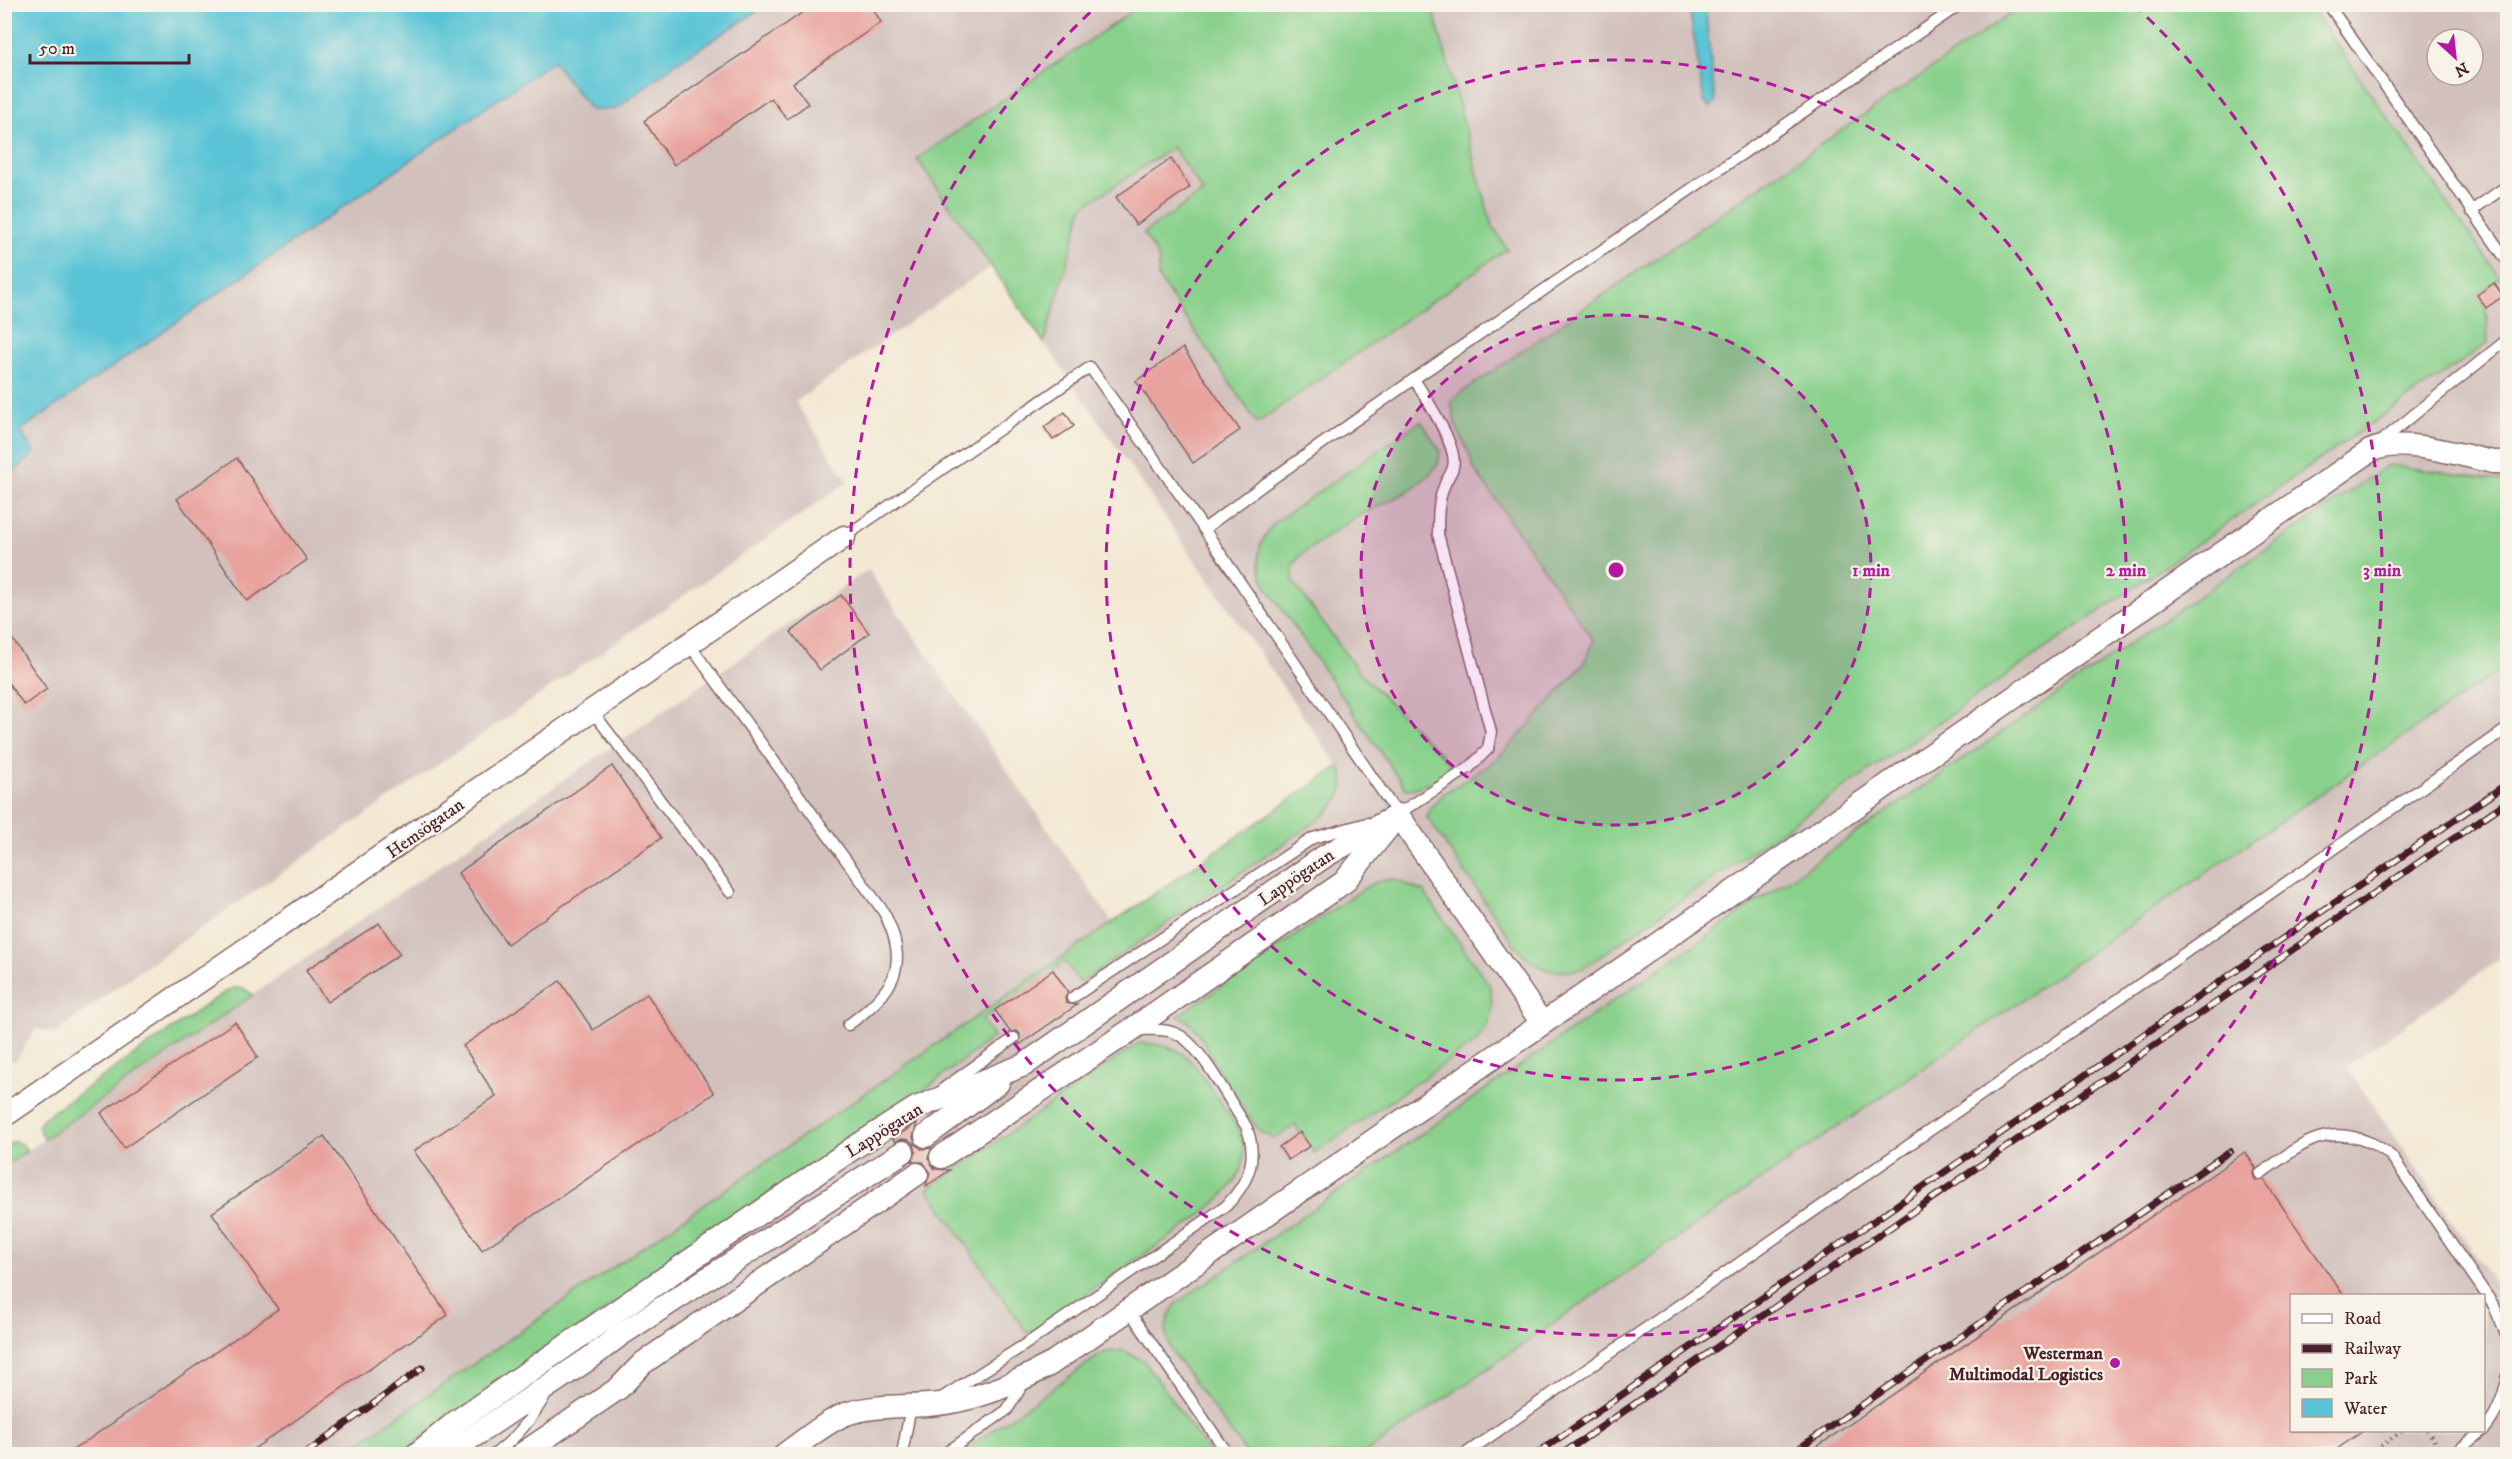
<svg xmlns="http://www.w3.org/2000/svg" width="2512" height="1459" viewBox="0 0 2512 1459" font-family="'IM FELL DW Pica',serif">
<rect width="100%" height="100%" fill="#f7f3e8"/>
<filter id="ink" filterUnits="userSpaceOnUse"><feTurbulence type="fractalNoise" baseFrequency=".0167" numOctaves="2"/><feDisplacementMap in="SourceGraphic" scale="12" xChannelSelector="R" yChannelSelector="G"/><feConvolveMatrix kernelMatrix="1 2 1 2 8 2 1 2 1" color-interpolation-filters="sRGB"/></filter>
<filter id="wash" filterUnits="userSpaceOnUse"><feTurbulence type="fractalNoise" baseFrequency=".008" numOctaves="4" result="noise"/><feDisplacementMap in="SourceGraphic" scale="24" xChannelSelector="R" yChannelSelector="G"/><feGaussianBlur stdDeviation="1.35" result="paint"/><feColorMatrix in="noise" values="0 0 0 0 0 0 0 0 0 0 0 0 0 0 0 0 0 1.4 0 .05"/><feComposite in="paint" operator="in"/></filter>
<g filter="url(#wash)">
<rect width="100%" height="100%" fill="#f3e8d3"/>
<path fill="#d1c0bc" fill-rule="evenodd" d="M 767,4 L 2507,5 L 2507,954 L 2346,1066 L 2507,1301 L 2507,1454 L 5,1454 L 5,1166 L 868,570 L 1112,922 L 1338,766 L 991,266 L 795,402 L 848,482 L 126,980 L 55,1034 L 36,1028 L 16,1061 L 6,1060 L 5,1064 L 5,480 L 34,453 L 20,432 L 553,61 L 590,110 L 616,109 L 676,63 ZM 2437,39 L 2473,39 L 2473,75 L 2437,75 ZM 2292,1296 L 2484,1296 L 2484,1430 L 2292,1430 Z"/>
<g fill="#88d08b" stroke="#69785b" stroke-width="1.5">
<polygon points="1141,5 1432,5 1491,223 1507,249 1257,423 1158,277 1159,259 1144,233 1203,192 1173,147 1083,207 1044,343 917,159"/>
<path d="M 2023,5 L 2309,5 L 2500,278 L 2477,295 L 2486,308 L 2488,343 L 1583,968 C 1552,977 1537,969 1516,947 L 1427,817 L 1431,807 L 1443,794 L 1488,766 L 1505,751 L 1583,665 L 1594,641 L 1473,467 C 1471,453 1465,446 1460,435 C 1454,424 1453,412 1451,400 Z"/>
<path d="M 1421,421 L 1440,451 L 1438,464 L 1429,475 L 1407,492 L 1353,519 L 1301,555 L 1293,566 L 1293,582 L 1358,671 L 1453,767 C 1439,778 1425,788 1406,789 L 1266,586 C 1255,559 1255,547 1274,523 Z"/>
<path d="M 2388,465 L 2507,481 L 2507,665 L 1364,1454 L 1247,1454 L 1171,1351 C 1163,1332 1165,1319 1177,1303 Z"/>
<path d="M 1339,766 C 1351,787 1338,804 1321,818 L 1080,983 L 1065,962 L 982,1020 L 993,1037 L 916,1096 L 398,1454 L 343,1454 Z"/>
<path d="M 1394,879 L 1424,892 L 1490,986 C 1494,1009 1491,1025 1476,1042 L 1314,1153 L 1295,1125 L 1274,1139 L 1260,1132 L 1230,1090 L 1198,1032 L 1187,1020 L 1178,1016 L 1363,889 L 1376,882 Z"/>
<polygon points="234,988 243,988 253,995 44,1139 38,1127 42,1119 225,992"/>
<path d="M 1139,1043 C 1188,1045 1190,1059 1216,1096 C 1231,1117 1250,1138 1242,1166 C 1232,1203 1158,1244 1126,1266 C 1094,1289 1061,1311 1028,1334 L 928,1189 Z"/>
<polygon points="15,1141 23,1145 27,1151 5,1166 5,1146"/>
<polygon points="1125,1351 1144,1361 1210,1454 959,1454 1100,1355 1107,1352"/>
</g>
<g fill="#5ac4d6" stroke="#527280" stroke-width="1.5">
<polygon points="5,4 767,4 767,5 676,63 616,109 590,110 553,61 20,431 34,453 5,480"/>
<polygon points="1689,5 1705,5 1715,102 1710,107 1704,102"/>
</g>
<g id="blocks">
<g fill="#e8a19c">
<polygon points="815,4 870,4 881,22 793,83 808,104 787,119 771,98 674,165 644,121"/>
<polygon points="1171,159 1190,187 1136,225 1116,197"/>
<polygon points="2494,283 2503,296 2486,308 2477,295"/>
<polygon points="1183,348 1240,430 1193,463 1136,381"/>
<polygon points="1065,412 1074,426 1053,440 1044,427"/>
<polygon points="237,458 307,560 247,601 177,499"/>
<polygon points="841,595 869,633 820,670 791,632"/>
<polygon points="4,627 47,689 24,705 4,677"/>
<polygon points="612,766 661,838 507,944 458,873"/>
<polygon points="379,923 400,954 327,1002 306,970"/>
<polygon points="1053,970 1068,992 1065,998 1066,1003 1077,1005 1019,1045 1020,1034 1017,1031 1010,1032 995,1010"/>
<polygon points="560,981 593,1030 647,994 714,1093 482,1250 414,1151 496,1096 463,1046"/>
<polygon points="235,1022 258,1057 124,1148 101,1113"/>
<polygon points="917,1123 913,1137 915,1143 921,1149 932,1148 928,1158 935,1169 950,1170 926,1186 930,1172 923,1162 912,1162 916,1152 914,1144 909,1140 902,1139 895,1141 893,1139"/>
<polygon points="1300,1132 1310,1146 1288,1160 1279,1147"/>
<polygon points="324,1136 448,1315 245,1455 66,1455 278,1309 212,1213"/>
<polygon points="2245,1152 2256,1168 2253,1171 2254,1178 2257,1181 2264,1180 2344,1296 2292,1296 2292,1431 2363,1431 2328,1455 1805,1455"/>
</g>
</g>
</g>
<g filter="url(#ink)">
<use href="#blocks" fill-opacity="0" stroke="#856566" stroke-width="1.5"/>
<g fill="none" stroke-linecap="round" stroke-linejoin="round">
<defs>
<g id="service">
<polyline points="2328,4 2508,262"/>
<polyline points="2471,211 2508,185"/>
<polyline points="2379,443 2508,339"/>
<polyline points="1204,529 1262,486 1414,379 1961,4"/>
<polyline points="844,537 1090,367 1204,529 1398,815"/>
<path d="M 689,644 L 883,911 C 912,965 894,992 848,1025"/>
<polyline points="593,712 730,892"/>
<path d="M 1396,815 L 1469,768 L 1488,749 L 1491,732 L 1438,534 C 1438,516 1438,500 1445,484 C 1447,478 1452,473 1453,467 C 1459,447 1425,397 1414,379"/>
<polyline points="1072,998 1313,838 1367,823"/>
<polyline points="944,1088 1014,1038"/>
<path d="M 2260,1174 C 2292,1152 2318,1125 2360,1139 C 2372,1143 2382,1147 2392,1157 L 2494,1306 L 2508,1339"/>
<polyline points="1128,1309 1228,1454"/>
<path d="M 943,1397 L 1032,1340 L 1226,1206 C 1249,1182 1259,1158 1246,1126 C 1231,1104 1201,1046 1179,1035 C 1167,1028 1151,1030 1137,1030"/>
<path d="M 2484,1430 C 2497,1415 2504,1395 2508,1375"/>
<path d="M 495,1454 C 516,1438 533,1418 546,1394"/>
<polyline points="902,1454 911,1406"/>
<polyline points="944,1454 1007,1410 1025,1381"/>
<polyline points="1465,1454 2508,728"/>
<polyline points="2454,1454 2483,1430"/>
</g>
<g id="minor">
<polyline points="1398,815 1542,1023"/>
<polyline points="4,1116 844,537"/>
<polyline points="926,1136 998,1083"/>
<polyline points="941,1157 1131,1030 1344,882 1390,825"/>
<polyline points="417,1454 457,1421 852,1149 916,1108 1024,1065 1325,856 1398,815"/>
<polyline points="447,1454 590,1358 620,1335 903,1152"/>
<polyline points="522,1454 619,1388 643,1363 917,1174"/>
<path d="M 785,1454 C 804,1441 825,1422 846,1414 C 872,1405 901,1407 928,1405 C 970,1402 1013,1385 1049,1365 L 2370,451 C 2400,436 2460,455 2493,462 L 2508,462"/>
</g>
</defs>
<use href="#service" stroke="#856566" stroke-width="13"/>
<use href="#minor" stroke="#856566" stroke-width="25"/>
<g stroke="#856566" stroke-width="4" stroke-dasharray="1.5 4.5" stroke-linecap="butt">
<polyline points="2427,1430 2440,1450"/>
<polyline points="2378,1454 2375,1450 2404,1430"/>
</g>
<use href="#service" stroke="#fff" stroke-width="10"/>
<use href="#minor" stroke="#fff" stroke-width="22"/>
<defs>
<g id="rail">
<polyline points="305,1454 422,1368"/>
<polyline points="1536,1454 2508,783"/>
<polyline points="1562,1454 2508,801"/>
<polyline points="1791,1454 2230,1151"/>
</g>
</defs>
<use href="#rail" stroke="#4a1f2b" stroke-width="7"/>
<use href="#rail" stroke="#f7f3e8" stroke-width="4.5" stroke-dasharray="14" stroke-linecap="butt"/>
</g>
</g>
<circle cx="1616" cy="570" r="255" fill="#b5179e" fill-opacity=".12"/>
<g fill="none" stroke="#b5179e" stroke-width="3" stroke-dasharray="10 8">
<circle cx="1616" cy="570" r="255"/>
<circle cx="1616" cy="570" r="510"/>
<path d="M2134 5A766 766 0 1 1 1098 5"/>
</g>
<circle fill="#b5179e" stroke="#f7f3e8" stroke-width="2" cx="2115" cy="1363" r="6"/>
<g text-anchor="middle" stroke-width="4.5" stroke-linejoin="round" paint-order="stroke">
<g font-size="18" fill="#4a1f2b" stroke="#f7f3e8">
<text transform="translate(425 828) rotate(-35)" y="6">Hemsögatan</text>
<text transform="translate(1296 877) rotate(-34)" y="6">Lappögatan</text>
<text transform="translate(884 1130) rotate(-32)" y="6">Lappögatan</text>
</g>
<g font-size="18" font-weight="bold" fill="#4a1f2b" stroke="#f7f3e8" text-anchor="end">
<text x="2103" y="1359">Westerman<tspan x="2103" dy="21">Multimodal Logistics</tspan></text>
</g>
</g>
<circle cx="1616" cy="570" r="9" fill="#b5179e" stroke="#f7f3e8" stroke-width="3"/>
<g font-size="18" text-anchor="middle" font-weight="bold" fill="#b5179e" stroke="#f7f3e8" stroke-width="4.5" stroke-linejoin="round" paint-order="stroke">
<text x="1871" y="576">1 min</text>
<text x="2126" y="576">2 min</text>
<text x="2382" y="576">3 min</text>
</g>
<rect width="2512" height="1459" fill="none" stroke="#f7f3e8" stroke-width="24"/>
<rect x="2290" y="1294" width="195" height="138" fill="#f7f3e8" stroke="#b29e9c" stroke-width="1.5"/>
<rect x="2302" y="1314" width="30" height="9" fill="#ffffff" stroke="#b29e9c" stroke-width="1.5"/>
<text x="2344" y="1324" font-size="18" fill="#4a1f2b">Road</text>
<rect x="2302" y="1344" width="30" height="9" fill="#4a1f2b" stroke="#b29e9c" stroke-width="1.5"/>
<text x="2344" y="1354" font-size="18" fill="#4a1f2b">Railway</text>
<rect x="2302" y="1369" width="30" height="18" fill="#88d08b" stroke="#b29e9c" stroke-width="1.5"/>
<text x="2344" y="1384" font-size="18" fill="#4a1f2b">Park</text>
<rect x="2302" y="1399" width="30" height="18" fill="#5ac4d6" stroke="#b29e9c" stroke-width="1.5"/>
<text x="2344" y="1414" font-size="18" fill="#4a1f2b">Water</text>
<g transform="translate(2455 57) rotate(153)"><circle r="28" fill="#f7f3e8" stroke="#b29e9c" stroke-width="1.5"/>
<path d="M0-4.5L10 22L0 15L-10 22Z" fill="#b5179e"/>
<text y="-9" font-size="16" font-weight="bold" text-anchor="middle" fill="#4a1f2b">N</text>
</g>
<path d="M30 54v9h159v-9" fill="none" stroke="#4a1f2b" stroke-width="3"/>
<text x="39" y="54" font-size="18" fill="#4a1f2b" stroke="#f7f3e8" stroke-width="4.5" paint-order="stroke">50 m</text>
</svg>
